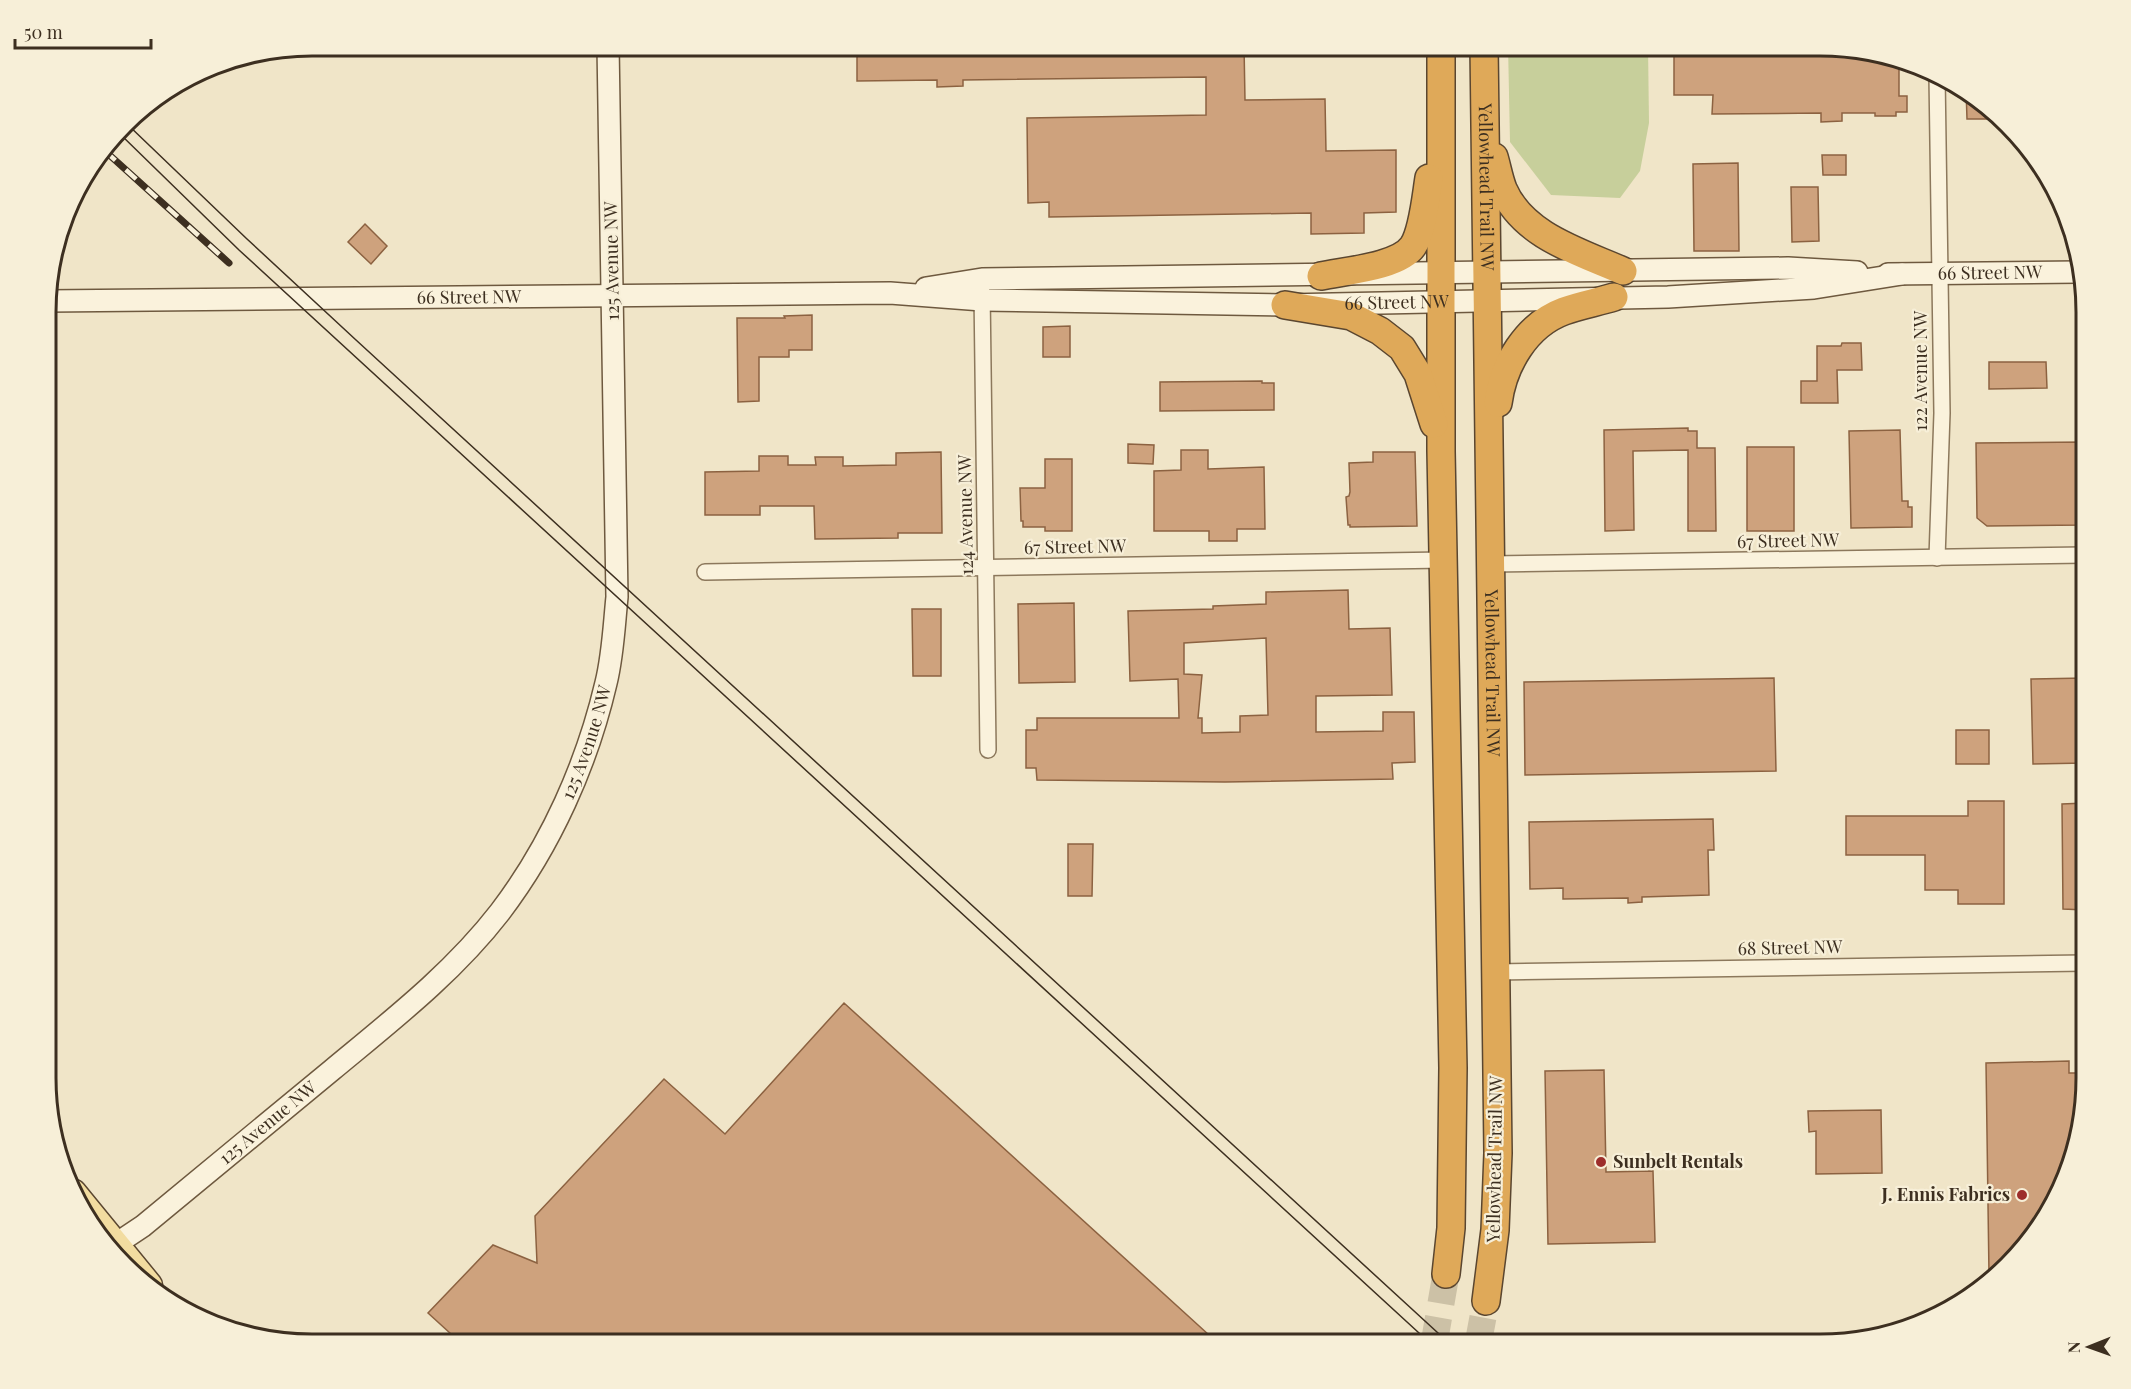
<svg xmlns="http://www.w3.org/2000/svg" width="2131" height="1389" viewBox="0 0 2131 1389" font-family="'Playfair Display',serif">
<rect width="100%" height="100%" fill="#f0e5c8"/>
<polygon fill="#c7cf9b" points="1508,45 1648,45 1649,123 1640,171 1620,198 1551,195 1510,142"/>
<g fill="#cea27d" stroke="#8c6241" stroke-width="1.5" fill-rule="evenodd">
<polygon points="857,45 1244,45 1245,100 1325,99 1326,151 1396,150 1396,212 1364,213 1364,233 1311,234 1311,213 1049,217 1049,202 1028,203 1027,118 1206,115 1206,77 963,80 963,86 937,87 937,80 857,81"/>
<polygon points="1674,45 1706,45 1736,48 1767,47 1767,45 1807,45 1814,46 1814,53 1851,52 1851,50 1899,58 1899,96 1907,96 1907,112 1896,112 1896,116 1875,116 1875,113 1842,113 1842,121 1821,122 1821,113 1712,114 1713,95 1674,95"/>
<polygon points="1966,89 1968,90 1995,119 1967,119"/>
<polygon points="1822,155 1846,155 1846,175 1823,175"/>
<polygon points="1738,163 1739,251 1694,251 1693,164"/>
<polygon points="1791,187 1818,187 1819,241 1792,242"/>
<polygon points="365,224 387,246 371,264 348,242"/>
<polygon points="812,315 812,350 789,350 789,357 759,357 759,401 738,402 737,318 785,318 784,316"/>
<polygon points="1070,326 1070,357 1043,357 1043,327"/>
<polygon points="1842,343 1861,343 1862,370 1837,370 1838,403 1801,403 1801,381 1817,381 1817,346 1841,346"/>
<polygon points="1989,362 2046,362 2047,388 1989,389"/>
<polygon points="1262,381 1262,383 1274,383 1274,410 1160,411 1160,382"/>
<polygon points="1688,428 1688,431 1697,431 1697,448 1715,448 1716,531 1688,531 1688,450 1633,451 1634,530 1605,531 1604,430"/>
<polygon points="1900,430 1902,501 1908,501 1908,507 1912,507 1912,527 1851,528 1849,431"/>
<polygon points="2085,442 2085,525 1987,526 1977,518 1976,443"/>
<polygon points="1128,444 1154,445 1153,464 1128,463"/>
<rect x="1747" y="447" width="47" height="84"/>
<polygon points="1181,450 1208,450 1208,469 1264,467 1265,529 1237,529 1237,541 1209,541 1209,531 1154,531 1154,471 1181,470"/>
<polygon points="941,452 942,533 898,533 898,538 815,539 814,506 760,506 760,515 705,515 705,472 759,471 759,456 788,456 788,465 816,465 815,457 843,457 843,466 896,465 896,453"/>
<polygon points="1373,452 1415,452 1417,526 1350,527 1350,525 1348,525 1346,497 1349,496 1350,492 1349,463 1373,462"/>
<polygon points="1045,459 1072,459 1072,531 1045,531 1045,527 1023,527 1023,521 1021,521 1020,488 1045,488"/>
<path d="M 1348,590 L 1349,629 L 1390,628 L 1392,695 L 1316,696 L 1316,732 L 1383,731 L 1383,712 L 1414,712 L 1415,762 L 1392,763 L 1393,779 L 1225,782 L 1037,780 L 1036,768 L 1026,768 L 1026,730 L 1037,730 L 1037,718 L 1179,718 L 1178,679 L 1130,681 L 1128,611 L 1213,609 L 1213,606 L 1266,604 L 1266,592 ZM 1266,638 L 1268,715 L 1240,716 L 1240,732 L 1202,733 L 1202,718 L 1198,718 L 1202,675 L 1184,674 L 1184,643 Z"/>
<polygon points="1074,603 1075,682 1019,683 1018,604"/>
<polygon points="912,609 941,609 941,676 913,676"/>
<polygon points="1774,678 1776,771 1525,775 1524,682"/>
<polygon points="2085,678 2085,763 2033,764 2031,679"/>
<rect x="1956" y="730" width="33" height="34"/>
<polygon points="1968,801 2004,801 2004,904 1958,904 1958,890 1925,890 1925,855 1846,855 1846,816 1968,816"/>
<polygon points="2085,803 2085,910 2063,909 2062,804"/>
<polygon points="1713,819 1714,850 1708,850 1709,895 1642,897 1642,902 1628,903 1628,898 1563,899 1563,888 1530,889 1529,822"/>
<polygon points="1068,844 1093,844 1092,896 1068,896"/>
<polygon points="844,1003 1209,1335 1201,1344 462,1344 428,1313 493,1245 537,1263 535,1216 664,1079 725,1134"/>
<polygon points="2069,1061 2069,1073 2085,1073 2085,1095 2072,1163 2041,1226 1989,1274 1986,1063"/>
<polygon points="1604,1070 1606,1172 1653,1171 1655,1242 1548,1244 1545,1071"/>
<polygon points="1881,1110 1882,1173 1816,1174 1816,1131 1809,1132 1808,1111"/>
</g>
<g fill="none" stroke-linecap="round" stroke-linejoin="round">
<g stroke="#ccc1a6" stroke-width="27" stroke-dasharray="27 14" stroke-linecap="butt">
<polyline points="1434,1344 1446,1274"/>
<polyline points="1478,1344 1486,1301"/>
</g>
<defs>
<g id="street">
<polyline points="1937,75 1942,413 1937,558"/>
<polyline points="982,291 988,750"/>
<polyline points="1491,564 2085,555"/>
<polyline points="705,572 1445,560"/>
<polyline points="1495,972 2085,963"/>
</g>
<g id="secondary">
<path id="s1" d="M 1888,274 L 2079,272"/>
<polyline points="926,288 982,279 1788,268 1857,272"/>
<path id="s2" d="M 47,301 C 328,299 609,296 890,293 L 982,300 L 1285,305 L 1668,297 L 1814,288 L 1902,274"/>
<path id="s3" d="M 113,1246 L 143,1226 C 206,1174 269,1122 332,1070 C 391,1021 453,973 500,912 C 551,845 587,764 606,683 C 613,655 614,626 617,597 L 608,45"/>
</g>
<polyline id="primary" points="74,1192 150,1285"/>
<g id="highway">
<polyline points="1441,45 1441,451 1453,1068 1451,1228 1446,1274"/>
<path id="s4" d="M 1484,45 L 1498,1153 L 1495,1230 L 1486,1301"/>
<path d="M 1494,157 C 1497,167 1499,179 1503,189 C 1523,236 1580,252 1623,271"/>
<path d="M 1321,276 C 1344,271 1399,267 1413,246 C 1423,231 1426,196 1429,178"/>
<polyline points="1285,305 1351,316 1380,331 1402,348 1418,374 1434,424"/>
<path d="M 1498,403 C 1503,365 1526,325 1564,311 C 1580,305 1598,302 1614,297"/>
</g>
</defs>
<use href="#street" stroke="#8c785c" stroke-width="18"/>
<use href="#secondary" stroke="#6e593f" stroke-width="24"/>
<use href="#primary" stroke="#5a4630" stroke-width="27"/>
<use href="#highway" stroke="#5a4630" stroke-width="30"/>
<use href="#street" stroke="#faf2dc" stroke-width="15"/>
<use href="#secondary" stroke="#faf2dc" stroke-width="21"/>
<use href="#primary" stroke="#f2dca0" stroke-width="24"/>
<use href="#highway" stroke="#dfa959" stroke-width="27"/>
<g stroke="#3d2f20" stroke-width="1.5">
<polyline points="126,123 247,239 356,340 1450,1344"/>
<polyline points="119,133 239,250 1431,1344"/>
</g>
<defs>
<polyline id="rail" points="105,151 229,263"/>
</defs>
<use href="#rail" stroke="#3d2f20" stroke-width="7"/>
<use href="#rail" stroke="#f7efd8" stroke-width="4.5" stroke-dasharray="14" stroke-linecap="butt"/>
</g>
<g fill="#9d2e2b" stroke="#f7efd8" stroke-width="2">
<circle cx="1601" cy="1162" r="6"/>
<circle cx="2022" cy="1195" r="6"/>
</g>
<g text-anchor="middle" stroke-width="4.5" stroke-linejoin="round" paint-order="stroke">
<g font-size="18" fill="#3d2f20" stroke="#f7efd8">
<text dy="6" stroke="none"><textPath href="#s4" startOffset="142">Yellowhead Trail NW</textPath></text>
<text transform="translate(612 261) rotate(-91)" y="6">125 Avenue NW</text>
<text dy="6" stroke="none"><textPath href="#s1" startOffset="102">66 Street NW</textPath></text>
<text dy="6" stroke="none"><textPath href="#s2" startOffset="422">66 Street NW</textPath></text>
<text dy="6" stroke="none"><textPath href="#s2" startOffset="1350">66 Street NW</textPath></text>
<text transform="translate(1921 371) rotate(-90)" y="6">122 Avenue NW</text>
<text transform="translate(966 515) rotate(-91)" y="6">124 Avenue NW</text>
<text transform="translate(1788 541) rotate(-1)" y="6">67 Street NW</text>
<text transform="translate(1075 547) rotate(-1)" y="6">67 Street NW</text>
<text dy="6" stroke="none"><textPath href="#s4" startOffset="628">Yellowhead Trail NW</textPath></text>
<text dy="6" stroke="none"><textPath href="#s3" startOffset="704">125 Avenue NW</textPath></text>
<text transform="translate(1790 948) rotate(-1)" y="6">68 Street NW</text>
<text dy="6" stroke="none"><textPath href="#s3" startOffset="198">125 Avenue NW</textPath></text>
<text transform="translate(1495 1159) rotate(-89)" y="6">Yellowhead Trail NW</text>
</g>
<g font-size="18" font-weight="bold" fill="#3d2f20" stroke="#f7efd8" text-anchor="start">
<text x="1613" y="1168">Sunbelt Rentals</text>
<text x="2010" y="1201" text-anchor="end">J. Ennis Fabrics</text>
</g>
</g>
<path d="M0 0H2131V1389H0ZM312 56H1820A256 256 0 0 1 2076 312V1078A256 256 0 0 1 1820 1334H312A256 256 0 0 1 56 1078V312A256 256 0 0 1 312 56Z" fill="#f7efd8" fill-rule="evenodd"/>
<path fill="none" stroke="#3d2f20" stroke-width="3" d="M312 56H1820A256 256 0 0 1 2076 312V1078A256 256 0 0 1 1820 1334H312A256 256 0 0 1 56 1078V312A256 256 0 0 1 312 56Z"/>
<g transform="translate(2089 1347) rotate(269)" stroke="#f7efd8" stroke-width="4.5" paint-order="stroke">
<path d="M0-4.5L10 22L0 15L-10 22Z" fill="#3d2f20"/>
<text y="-9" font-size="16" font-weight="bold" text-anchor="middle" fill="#3d2f20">N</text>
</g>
<path d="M15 39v9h136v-9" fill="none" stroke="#3d2f20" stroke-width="3"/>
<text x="24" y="39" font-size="18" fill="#3d2f20" stroke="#f7efd8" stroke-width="4.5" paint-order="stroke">50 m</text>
</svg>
